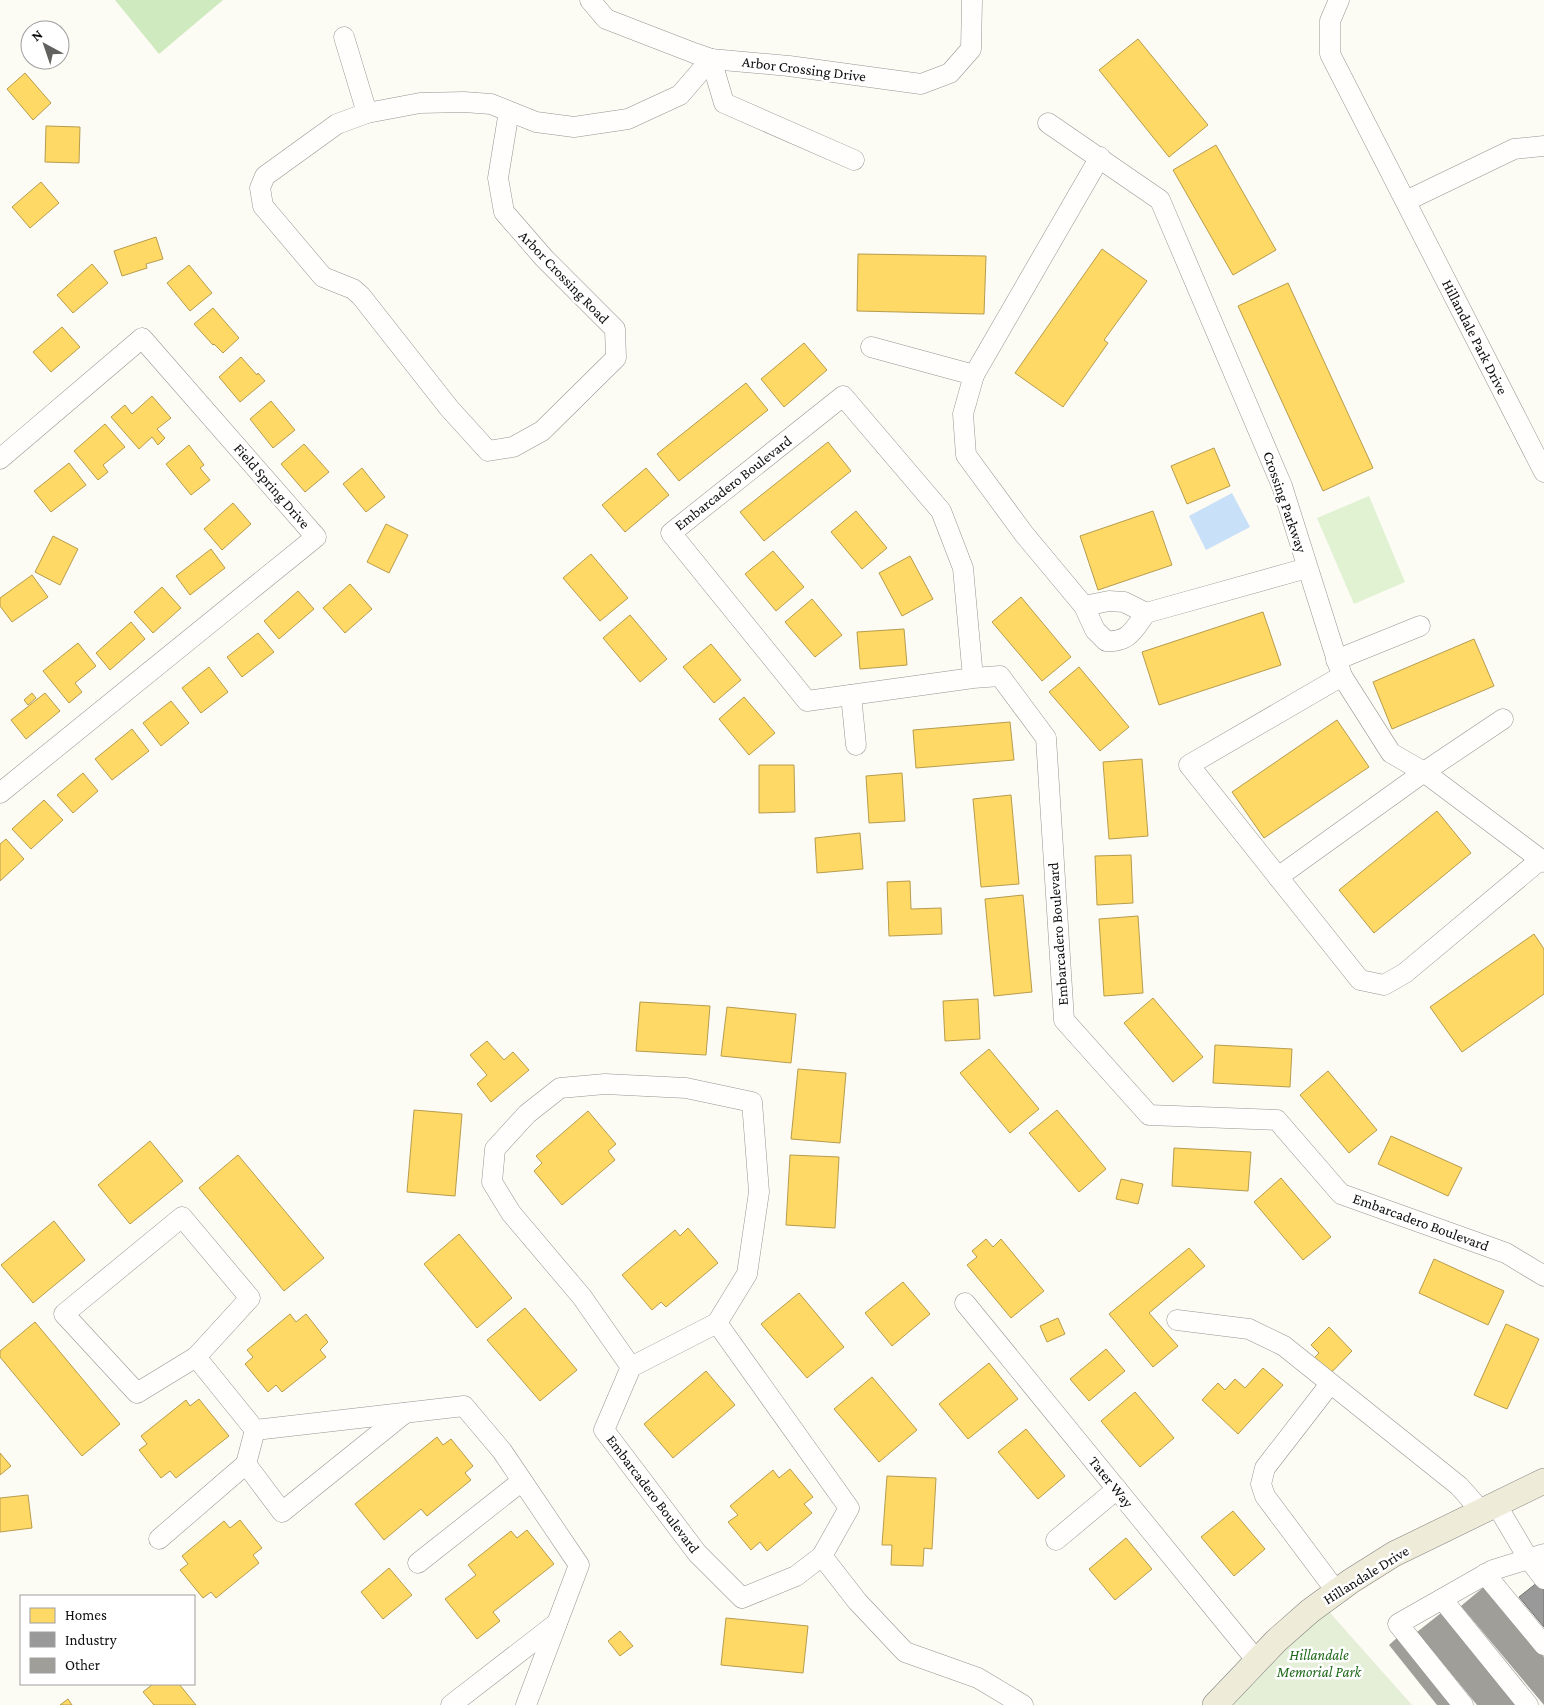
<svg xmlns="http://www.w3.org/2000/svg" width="1544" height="1705" viewBox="0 0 1544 1705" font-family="'Crimson Pro',serif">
<rect width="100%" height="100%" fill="#fcfbf4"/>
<polygon fill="#e1f2d2" points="1369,496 1405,582 1354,604 1317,518"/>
<polygon fill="#d0eac0" points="115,0 223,0 159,54"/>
<polygon fill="#e5eed7" points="1323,1605 1412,1705 1212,1705"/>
<polygon fill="#c8e0f8" points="1232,493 1250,527 1206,550 1189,516"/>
<g fill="#ffd966" stroke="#b79c4c">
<polygon points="1138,39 1208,125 1169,157 1099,70"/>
<polygon points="25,73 51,103 33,120 7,89"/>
<polygon points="46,126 80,127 79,163 45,162"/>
<polygon points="1216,145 1276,250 1233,275 1173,170"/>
<polygon points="41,182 59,203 30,228 12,207"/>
<polygon points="156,237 163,259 146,264 147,268 122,276 114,251"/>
<polygon points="1102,249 1147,281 1104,340 1108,343 1063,407 1015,373"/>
<polygon points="858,254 986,256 984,314 857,311"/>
<polygon points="92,264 108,283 73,313 57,295"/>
<polygon points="189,265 212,293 190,311 167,283"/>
<polygon points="1288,283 1373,468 1323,491 1238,306"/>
<polygon points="213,308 239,338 223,353 214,344 213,345 194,324"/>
<polygon points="62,327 80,347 51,372 33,352"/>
<polygon points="804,343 827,370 784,407 761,379"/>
<polygon points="241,357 257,375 258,373 265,381 240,402 219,377"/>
<polygon points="746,383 768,410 679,481 657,454"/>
<polygon points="152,396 171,418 157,429 165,438 158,445 152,437 139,449 111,417 125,405 132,414"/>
<polygon points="271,401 295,430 273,448 250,419"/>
<polygon points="105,424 125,447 103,465 108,472 98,480 74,451"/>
<polygon points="828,442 851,471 764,541 740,512"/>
<polygon points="304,444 329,472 305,492 281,464"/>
<polygon points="189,445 204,465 200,468 210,480 191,495 166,464"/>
<polygon points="1214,448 1230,486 1187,504 1171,466"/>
<polygon points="69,463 86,485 51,512 34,491"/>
<polygon points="362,468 385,497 366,512 343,484"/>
<polygon points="646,468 669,495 625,532 602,505"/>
<polygon points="233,503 251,524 222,550 204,529"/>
<polygon points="856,511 887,548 862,569 831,532"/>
<polygon points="1153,511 1172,565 1098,590 1080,536"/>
<polygon points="386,524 408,535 389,573 367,562"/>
<polygon points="53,536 78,549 60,585 35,572"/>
<polygon points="211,549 225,568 190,595 176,576"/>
<polygon points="773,551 804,587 776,611 745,574"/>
<polygon points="591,554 628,598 600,621 563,578"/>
<polygon points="910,556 933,599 902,616 879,573"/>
<polygon points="32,575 48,597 12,622 0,606 0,598"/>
<polygon points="350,584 372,609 345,633 323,608"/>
<polygon points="162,587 181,608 153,633 134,612"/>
<polygon points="298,591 314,609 279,639 264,621"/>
<polygon points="1021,597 1071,657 1042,681 992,622"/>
<polygon points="812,599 842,635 815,657 785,622"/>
<polygon points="1263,612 1281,665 1159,705 1142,652"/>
<polygon points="630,615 667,659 640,682 603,638"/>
<polygon points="131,622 145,639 110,670 96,653"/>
<polygon points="904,629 907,665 860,669 857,632"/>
<polygon points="258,633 274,652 242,677 227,657"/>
<polygon points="1474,639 1494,686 1392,729 1373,682"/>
<polygon points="78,643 96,666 75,683 82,692 69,703 43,671"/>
<polygon points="711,644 741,680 714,703 683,667"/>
<polygon points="209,667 228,692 201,713 182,688"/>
<polygon points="1079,667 1129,727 1100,751 1049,692"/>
<polygon points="32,693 36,698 28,705 24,700"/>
<polygon points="45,693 60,711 26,739 11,720"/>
<polygon points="744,697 775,733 749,755 719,719"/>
<polygon points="171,701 189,723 161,746 143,723"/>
<polygon points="1337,720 1369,767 1264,838 1232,792"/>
<polygon points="1010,722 1014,760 916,768 913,730"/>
<polygon points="132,729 149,751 112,780 95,759"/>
<polygon points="1142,759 1148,836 1109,839 1103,762"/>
<polygon points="759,765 794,765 795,812 759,813"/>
<polygon points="83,773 98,791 73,813 57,795"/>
<polygon points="902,773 905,821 869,823 866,776"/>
<polygon points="1011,795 1019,884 981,887 973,799"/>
<polygon points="44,800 63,820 31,849 12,829"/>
<polygon points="1437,811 1471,853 1374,933 1339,890"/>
<polygon points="860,833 863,869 817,873 815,838"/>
<polygon points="6,839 24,859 0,881 0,844"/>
<polygon points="1131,855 1133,903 1097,905 1095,856"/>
<polygon points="910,881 911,909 941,908 942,934 889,936 887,882"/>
<polygon points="1023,895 1032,992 994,996 985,899"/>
<polygon points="1138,916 1143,993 1104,996 1099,919"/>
<polygon points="1534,934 1544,949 1544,994 1462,1052 1430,1007"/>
<polygon points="1153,998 1203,1057 1173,1082 1124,1023"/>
<polygon points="978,999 980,1039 945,1041 943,1001"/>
<polygon points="640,1002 710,1006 706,1055 636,1051"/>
<polygon points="727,1007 796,1014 791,1063 721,1056"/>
<polygon points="487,1041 504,1060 513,1052 529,1070 491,1102 477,1084 487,1075 470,1055"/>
<polygon points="1215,1045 1292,1049 1290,1087 1213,1083"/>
<polygon points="989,1049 1039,1109 1010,1133 960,1073"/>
<polygon points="798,1069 846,1073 840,1143 791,1139"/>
<polygon points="1328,1071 1377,1130 1349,1153 1300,1095"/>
<polygon points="414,1110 462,1114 455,1196 407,1192"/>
<polygon points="1057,1110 1106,1169 1079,1192 1029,1133"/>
<polygon points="588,1111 616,1144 608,1151 615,1160 562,1205 534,1171 542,1163 536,1156"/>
<polygon points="1391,1136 1462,1168 1448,1196 1378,1164"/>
<polygon points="150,1141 183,1181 130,1224 98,1185"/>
<polygon points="1174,1148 1251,1152 1248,1191 1172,1186"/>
<polygon points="238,1155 324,1258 284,1291 199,1188"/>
<polygon points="790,1155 839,1157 835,1228 786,1225"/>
<polygon points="1281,1178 1331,1237 1303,1260 1254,1202"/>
<polygon points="1121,1179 1143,1184 1138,1204 1116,1199"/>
<polygon points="54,1221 85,1260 33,1303 1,1265"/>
<polygon points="688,1228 718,1263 666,1307 661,1302 652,1310 622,1275 675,1230 680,1236"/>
<polygon points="459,1234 512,1298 477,1328 424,1264"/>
<polygon points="986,1239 993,1247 1001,1239 1044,1291 1011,1318 967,1265 977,1257 972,1251"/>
<polygon points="1189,1248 1205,1266 1149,1313 1178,1346 1153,1367 1109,1314"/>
<polygon points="1434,1259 1504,1291 1488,1325 1419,1293"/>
<polygon points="903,1282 930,1314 892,1346 865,1313"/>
<polygon points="799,1293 844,1347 807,1378 761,1324"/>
<polygon points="525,1308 577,1370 540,1401 487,1340"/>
<polygon points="290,1314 296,1322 306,1314 328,1342 320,1350 326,1357 282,1392 276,1385 268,1392 245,1364 253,1357 247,1350"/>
<polygon points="1058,1318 1065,1334 1047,1342 1040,1326"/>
<polygon points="35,1322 120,1424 82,1456 0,1357 0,1351"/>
<polygon points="1506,1324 1539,1339 1507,1409 1474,1395"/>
<polygon points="1329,1327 1352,1351 1327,1377 1311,1361 1319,1353 1311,1345"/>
<polygon points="1106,1349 1125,1371 1089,1401 1070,1379"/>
<polygon points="989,1363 1018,1399 968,1439 939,1404"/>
<polygon points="1263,1368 1283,1385 1238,1434 1202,1400 1218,1383 1225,1390 1235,1379 1245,1388"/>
<polygon points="706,1371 735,1405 673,1458 644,1424"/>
<polygon points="872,1377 917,1430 879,1462 834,1409"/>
<polygon points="1135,1392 1174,1438 1140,1467 1101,1421"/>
<polygon points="199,1399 229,1436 176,1478 170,1471 161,1478 139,1450 147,1444 141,1436 186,1400 190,1406"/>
<polygon points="1026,1429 1065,1476 1038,1499 998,1452"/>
<polygon points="437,1437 443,1445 451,1439 473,1466 465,1473 471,1480 427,1516 421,1509 384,1540 355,1504"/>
<polygon points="0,1453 11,1466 0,1475"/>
<polygon points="790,1469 813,1497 804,1504 812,1513 767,1551 760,1542 751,1550 728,1522 738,1515 730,1506 773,1470 779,1478"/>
<polygon points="887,1476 936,1478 932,1549 924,1548 923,1566 891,1565 892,1545 882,1545"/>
<polygon points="28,1495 32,1528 0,1532 0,1498"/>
<polygon points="1233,1511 1265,1549 1234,1576 1201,1537"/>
<polygon points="240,1520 262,1548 253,1555 259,1563 216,1598 211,1592 203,1598 180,1570 188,1564 182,1556 224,1521 230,1528"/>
<polygon points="527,1530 554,1564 493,1612 500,1621 477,1639 445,1599 476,1575 468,1565 511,1531 517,1538"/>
<polygon points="1126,1538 1152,1569 1115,1600 1089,1569"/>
<polygon points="389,1568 412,1595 383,1619 361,1592"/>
<polygon points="726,1618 808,1626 803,1673 721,1665"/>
<polygon points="620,1631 633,1646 620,1656 608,1641"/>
<polygon points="153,1684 179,1684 196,1705 154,1705 143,1692"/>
<polygon points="68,1699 72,1705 60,1705"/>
</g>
<polygon fill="#999" stroke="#6f6f6f" points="1538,1582 1544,1589 1544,1627 1519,1597"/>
<g fill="#9f9e99">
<polygon points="1485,1586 1544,1657 1544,1705 1461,1606"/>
<polygon points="1441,1613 1518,1705 1477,1705 1417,1632"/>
<polygon points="1398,1637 1454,1705 1437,1705 1389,1645"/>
</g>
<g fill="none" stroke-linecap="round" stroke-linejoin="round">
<defs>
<g id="minor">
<polyline points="590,0 606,19 694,53 711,59 789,66 921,84 950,73 971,49 972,0"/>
<polyline points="1339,0 1330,21 1330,54 1544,472"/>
<polyline points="344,37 367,113"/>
<polyline points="711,59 724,103 854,160"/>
<polyline points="509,111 498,178 504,212 544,258 615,329 616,358 542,431 513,447 488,451 449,408 361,296 353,289 323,277 263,206 260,188 265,176 337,124 367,113 420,103 464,102 491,104 536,122 574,127 628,119 680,95 711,59"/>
<polyline points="1048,123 1160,200 1282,486 1342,676 1391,753 1424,772 1544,862"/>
<polyline points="1406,201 1514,149 1544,146"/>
<polyline points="871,347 974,375 1100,157"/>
<path d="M 974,375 L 963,414 L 966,455 L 1024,534 L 1084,606 L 1095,630 L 1106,641 C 1129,643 1134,629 1146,613"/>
<polyline points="0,459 142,338 316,537 0,793"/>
<polyline points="1084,606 1109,601 1124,602 1146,613 1307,568"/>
<polyline points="1336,660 1420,626"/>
<polyline points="1342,676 1189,765 1360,980 1384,985 1405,973 1540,860"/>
<polyline points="973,678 807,701 671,533 843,396 941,511 963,568 973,678 1000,676 1046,738 1064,1020 1149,1115 1277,1120 1341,1194 1506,1253 1544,1276"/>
<polyline points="851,695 856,745"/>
<polyline points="1278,877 1424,772 1503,719"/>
<polygon points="182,1217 250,1298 196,1357 137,1393 64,1314"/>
<polyline points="965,1303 1257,1661"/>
<polyline points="1177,1320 1249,1329 1284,1346 1459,1486 1482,1512"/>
<polygon points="717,1323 849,1508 822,1556 796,1576 742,1598 697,1553 604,1430 631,1367"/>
<polyline points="196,1357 255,1430 464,1406 502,1451 579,1565 526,1705"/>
<polyline points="631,1367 582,1297 511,1213 492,1182 495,1149 527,1114 560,1088 605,1084 686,1088 752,1102 759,1192 747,1274 717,1323"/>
<polyline points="1330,1384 1265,1468 1261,1484 1265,1496 1336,1591"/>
<polyline points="255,1430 246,1464 282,1512 405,1413"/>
<polyline points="1496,1504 1528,1558 1544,1579"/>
<polyline points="159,1539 246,1464"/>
<polyline points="1056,1540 1117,1489"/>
<polyline points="822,1556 857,1601 905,1652 978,1678 1023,1705"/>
<polyline points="418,1563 522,1481"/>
<polyline points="1485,1574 1544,1645"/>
<polyline points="1442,1599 1528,1705"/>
<polyline points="451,1705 557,1623"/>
<polyline points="1463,1705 1398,1624 1493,1570 1544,1554"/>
</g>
<polyline id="major" points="1215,1705 1276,1641 1310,1611 1351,1581 1394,1554 1544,1481"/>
</defs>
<use href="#minor" stroke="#959592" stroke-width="21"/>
<use href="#major" stroke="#82827f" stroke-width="26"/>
<use href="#minor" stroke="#fffefd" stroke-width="20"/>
<use href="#major" stroke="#eeebd9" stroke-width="25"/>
</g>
<g text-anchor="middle" stroke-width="5" stroke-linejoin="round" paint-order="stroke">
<g font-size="15" fill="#0e0e0e" stroke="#fff">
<text transform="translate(804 69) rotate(7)" y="5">Arbor Crossing Drive</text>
<text transform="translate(564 277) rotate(46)" y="5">Arbor Crossing Road</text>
<text transform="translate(1475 337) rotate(63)" y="5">Hillandale Park Drive</text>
<text transform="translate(733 483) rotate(-38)" y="5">Embarcadero Boulevard</text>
<text transform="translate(272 486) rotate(49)" y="5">Field Spring Drive</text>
<text transform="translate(1285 502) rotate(71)" y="5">Crossing Parkway</text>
<text transform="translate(1058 934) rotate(-94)" y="5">Embarcadero Boulevard</text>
<text transform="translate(1421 1222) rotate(20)" y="5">Embarcadero Boulevard</text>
<text transform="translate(1111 1482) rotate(51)" y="5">Tater Way</text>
<text transform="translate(653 1494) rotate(53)" y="5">Embarcadero Boulevard</text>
<text transform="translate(1366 1575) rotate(-32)" y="5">Hillandale Drive</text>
</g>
<g font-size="15" font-style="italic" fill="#216a1b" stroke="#fff">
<text x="1319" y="1660">Hillandale<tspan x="1319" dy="17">Memorial Park</tspan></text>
</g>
</g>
<rect x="20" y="1595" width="175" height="90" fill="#ffffff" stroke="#9f9f9f"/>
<rect x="30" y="1608" width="25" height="15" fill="#ffd966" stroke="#9f9f9f"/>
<text x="65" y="1620" font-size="15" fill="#0e0e0e">Homes</text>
<rect x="30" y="1632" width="25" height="15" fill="#999999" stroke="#9f9f9f"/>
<text x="65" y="1645" font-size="15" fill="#0e0e0e">Industry</text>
<rect x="30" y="1658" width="25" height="15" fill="#9f9e99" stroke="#9f9f9f"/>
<text x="65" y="1670" font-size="15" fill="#0e0e0e">Other</text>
<g transform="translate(45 45) rotate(320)"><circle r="24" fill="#ffffff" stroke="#9f9f9f"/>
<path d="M0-4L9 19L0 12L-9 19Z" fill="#61615e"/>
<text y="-8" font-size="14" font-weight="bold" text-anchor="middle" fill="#0e0e0e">N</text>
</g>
</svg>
